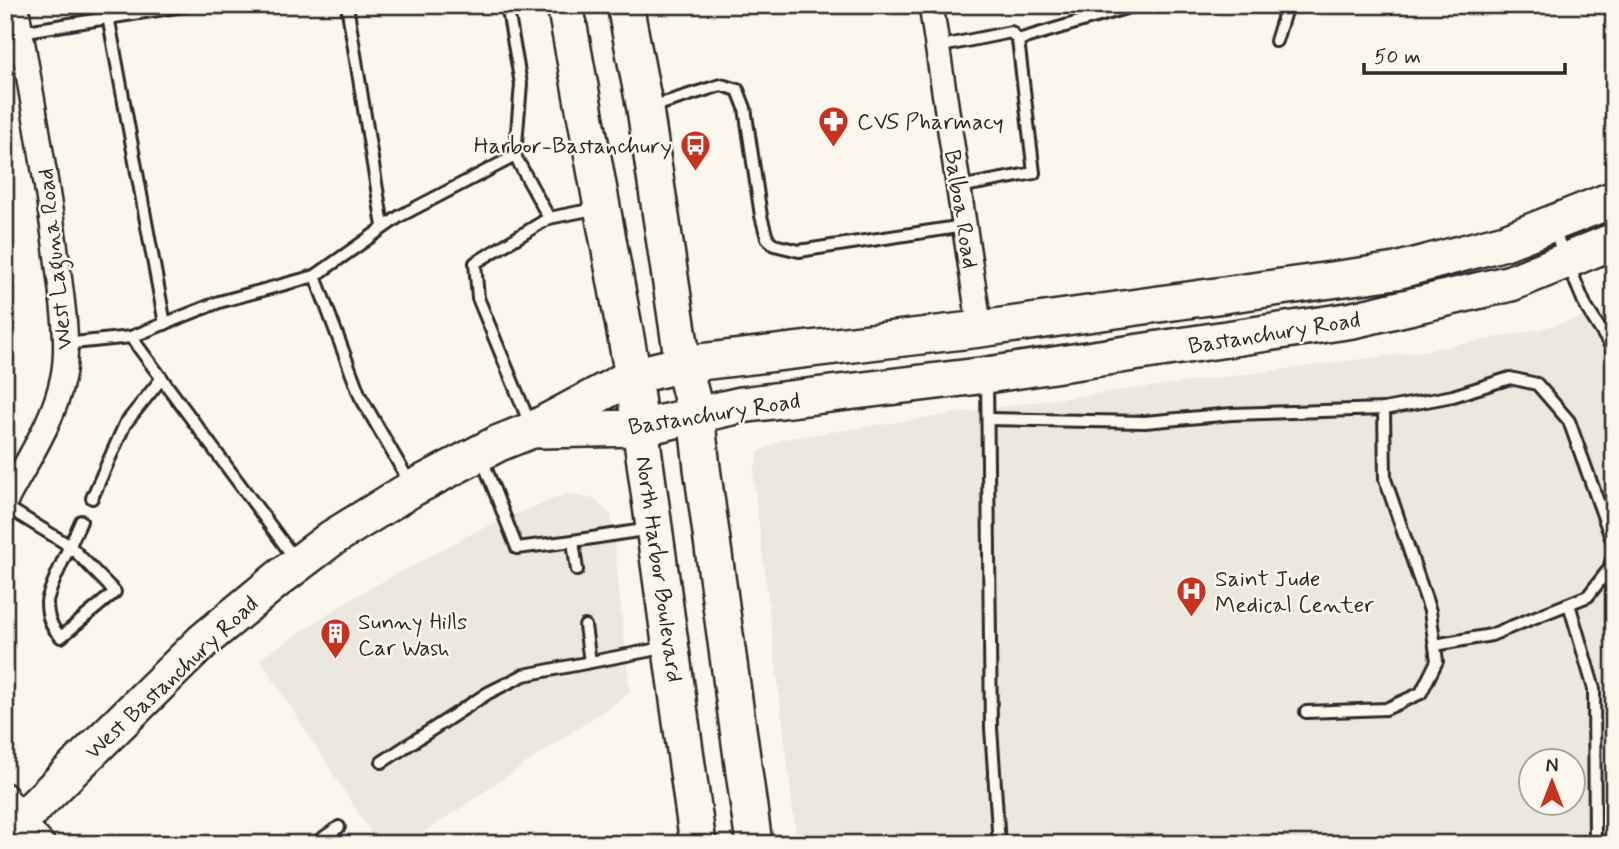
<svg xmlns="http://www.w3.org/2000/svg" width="1619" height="849" viewBox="0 0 1619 849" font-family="Mynerve,sans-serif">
<rect width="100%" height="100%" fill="#fbf7ec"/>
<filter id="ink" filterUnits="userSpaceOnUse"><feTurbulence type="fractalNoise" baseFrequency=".0143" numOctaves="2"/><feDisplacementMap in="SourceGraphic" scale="14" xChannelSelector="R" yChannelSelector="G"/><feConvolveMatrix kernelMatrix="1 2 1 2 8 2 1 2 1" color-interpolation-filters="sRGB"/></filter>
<g filter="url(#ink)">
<g fill="#ebe8de" fill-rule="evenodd">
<path d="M 1614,309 L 1614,844 L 797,844 L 753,474 L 759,452 L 783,439 L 1034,402 L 1424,351 L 1536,330 ZM 1532,762 L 1574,762 L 1574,804 L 1532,804 Z"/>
<polygon points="565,494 594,499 611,515 630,693 407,844 378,844 260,659 354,597 479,530"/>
</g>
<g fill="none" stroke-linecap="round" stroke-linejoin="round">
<defs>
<g id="service">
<polyline points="106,5 165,324"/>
<polyline points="347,5 383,226"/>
<polyline points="507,5 521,84 515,156 549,218"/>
<polyline points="20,32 189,5"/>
<polyline points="1276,41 1287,5"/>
<polyline points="937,47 1011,32 1018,40"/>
<polyline points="651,107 721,85 738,90 745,108 761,216 767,238 774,245 799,251 964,226"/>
<polyline points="959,187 1034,173 1018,40 1136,5"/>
<polyline points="1553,228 1586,307 1614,351"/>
<polyline points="131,337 295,559"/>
<polyline points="64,344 131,337 219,302 315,276"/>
<polyline points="987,378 991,728 999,844"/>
<polyline points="988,419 1145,422 1232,414 1384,409 1453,396 1510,378 1537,384 1569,421 1614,546"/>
<polyline points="530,424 478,298 475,263 549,218 599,208"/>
<polyline points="482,459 517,548 573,541 577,570"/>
<polyline points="410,483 360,396 315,276 400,216 515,156"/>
<polyline points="92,498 125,424 162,378"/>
<path d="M 5,506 L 70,546 L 115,592 L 61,637 C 51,627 47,617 47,602 C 48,589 75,536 81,521"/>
<polyline points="573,541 650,529"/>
<polyline points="1569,604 1594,689 1595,844"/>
<polyline points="585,626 590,662"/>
<polyline points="1435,645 1491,635 1588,596 1609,569 1614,552"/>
<polyline points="1306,712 1386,709 1421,693 1437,661 1430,611 1385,479 1384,409"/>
<polyline points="382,762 488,693 524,675 668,647"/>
<polyline points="314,844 339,827"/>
</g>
<g id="minor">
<polyline points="931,5 980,329"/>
<path d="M 5,502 C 26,462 55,420 63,376 C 70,343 61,292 57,259 C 46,174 31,90 16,5"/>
<polyline points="5,795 22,821 43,844"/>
</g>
<g id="primary">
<polyline points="565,5 633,376 698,844"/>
<polyline points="625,5 645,109 683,364 696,414 702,468 754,844"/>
<polyline points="539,430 640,428 741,405 987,375 1353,320 1511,283 1614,241"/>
<polyline points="5,836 203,641 278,579 332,538 413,488 499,443 532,430 633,376 683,364 980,329 1396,271 1505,242 1614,199"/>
</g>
</defs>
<use href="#service" stroke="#2b2b2b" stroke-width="16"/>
<use href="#minor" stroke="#2b2b2b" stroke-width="28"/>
<use href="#primary" stroke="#2b2b2b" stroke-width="40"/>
<use href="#service" stroke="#fbf7ec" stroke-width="10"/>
<use href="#minor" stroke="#fbf7ec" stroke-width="23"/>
<use href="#primary" stroke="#fbf7ec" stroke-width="35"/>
</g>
</g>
<defs>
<symbol id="pharmacy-pin" viewBox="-11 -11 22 30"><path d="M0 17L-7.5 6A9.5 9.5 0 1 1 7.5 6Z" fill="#c8321e" stroke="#fbf7ec"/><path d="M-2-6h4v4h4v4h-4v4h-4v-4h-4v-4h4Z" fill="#fff"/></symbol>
<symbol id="bus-pin" viewBox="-11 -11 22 30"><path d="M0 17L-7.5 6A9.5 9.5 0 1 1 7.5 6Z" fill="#c8321e" stroke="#fbf7ec"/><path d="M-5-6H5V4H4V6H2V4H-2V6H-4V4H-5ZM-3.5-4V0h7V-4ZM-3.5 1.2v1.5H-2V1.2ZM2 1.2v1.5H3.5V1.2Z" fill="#fff"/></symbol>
<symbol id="hospital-pin" viewBox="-11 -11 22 30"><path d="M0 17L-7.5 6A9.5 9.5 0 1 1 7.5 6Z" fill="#c8321e" stroke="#fbf7ec"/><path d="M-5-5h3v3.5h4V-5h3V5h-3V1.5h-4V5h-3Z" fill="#fff"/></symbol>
<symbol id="building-pin" viewBox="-11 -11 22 30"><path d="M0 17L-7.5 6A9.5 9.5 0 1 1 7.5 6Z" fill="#c8321e" stroke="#fbf7ec"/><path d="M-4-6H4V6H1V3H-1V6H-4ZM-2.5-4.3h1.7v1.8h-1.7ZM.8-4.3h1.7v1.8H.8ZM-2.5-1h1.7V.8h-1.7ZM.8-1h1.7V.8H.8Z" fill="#fff"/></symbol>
</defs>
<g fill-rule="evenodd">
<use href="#pharmacy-pin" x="816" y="104" width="35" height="47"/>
<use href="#bus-pin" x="678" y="128" width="35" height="47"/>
<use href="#hospital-pin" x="1174" y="574" width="35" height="47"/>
<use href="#building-pin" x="318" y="616" width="35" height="47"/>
</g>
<g text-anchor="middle" stroke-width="5" stroke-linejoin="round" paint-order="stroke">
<g font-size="23" fill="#2b2b2b" stroke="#fbf7ec" text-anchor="start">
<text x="857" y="129">CVS Pharmacy</text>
<text x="672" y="153" text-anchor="end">Harbor-Bastanchury</text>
<text x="1215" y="586">Saint Jude<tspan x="1215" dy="26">Medical Center</tspan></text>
<text x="358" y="629">Sunny Hills<tspan x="358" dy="26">Car Wash</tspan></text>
</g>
<g font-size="23" fill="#2b2b2b" stroke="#fbf7ec">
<text transform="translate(962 209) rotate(81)" y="8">Balboa Road</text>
<text transform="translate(54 259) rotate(-96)" y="8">West Laguna Road</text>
<text transform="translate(1274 332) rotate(-9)" y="8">Bastanchury Road</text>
<text transform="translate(714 413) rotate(-9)" y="8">Bastanchury Road</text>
<text transform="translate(660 569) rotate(82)" y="8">North Harbor Boulevard</text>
<text transform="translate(171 677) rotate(-43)" y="8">West Bastanchury Road</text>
</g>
</g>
<rect width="1619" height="849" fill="none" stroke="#fbf7ec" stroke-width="28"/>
<rect x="14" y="14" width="1591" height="821" fill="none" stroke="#2b2b2b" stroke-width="2.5" filter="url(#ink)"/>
<g transform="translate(1552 782)"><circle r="33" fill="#fbf7ec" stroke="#a8a59f" stroke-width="2"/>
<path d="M0-5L12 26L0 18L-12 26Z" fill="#c8321e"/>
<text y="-10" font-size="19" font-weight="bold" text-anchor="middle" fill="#2b2b2b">N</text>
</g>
<path d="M1364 63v10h201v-10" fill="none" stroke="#2b2b2b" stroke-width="3.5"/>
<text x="1374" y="63" font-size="21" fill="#2b2b2b" stroke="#fbf7ec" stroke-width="5" paint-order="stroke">50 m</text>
</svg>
